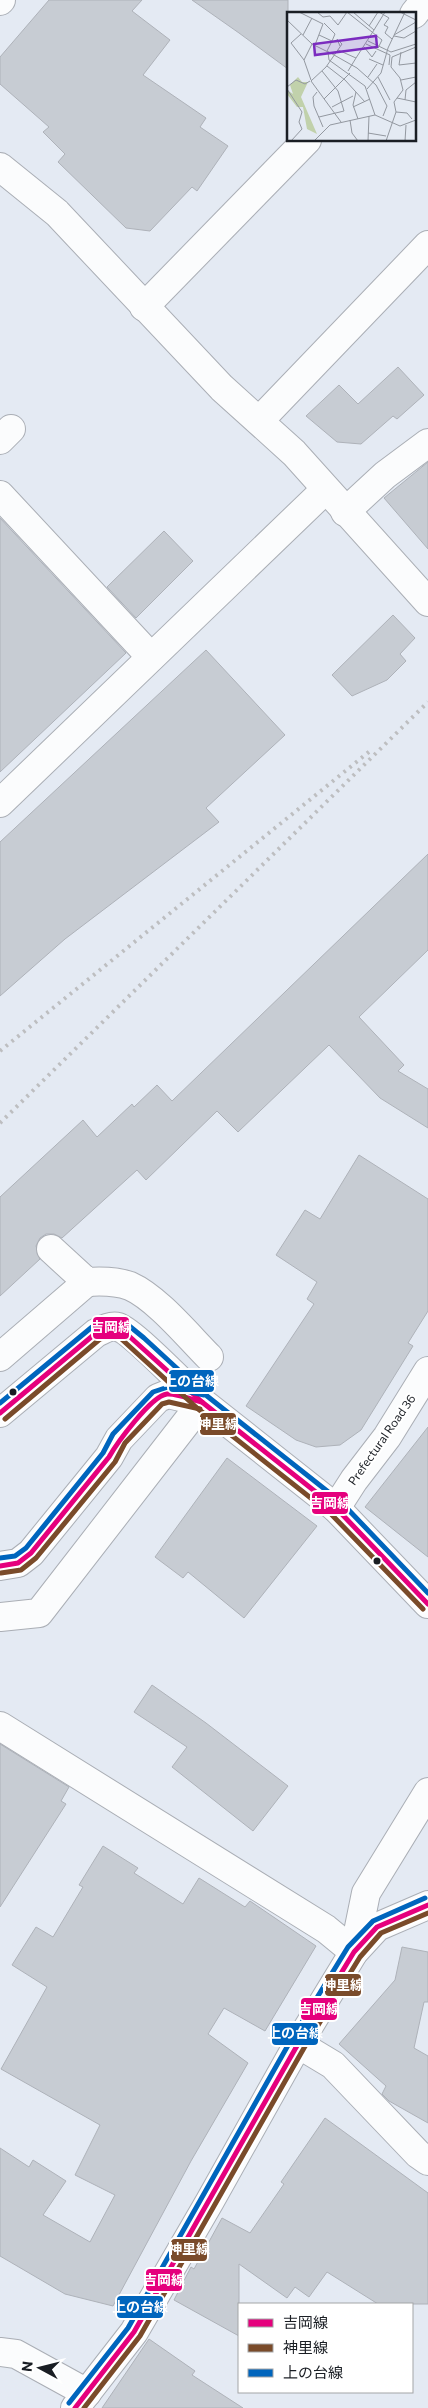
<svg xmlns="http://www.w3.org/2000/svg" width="428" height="2408" viewBox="0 0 428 2408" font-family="Commissioner,'Noto Sans JP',sans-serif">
<rect width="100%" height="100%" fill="#e4eaf3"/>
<g fill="#c7ccd3" stroke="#aeb2b9">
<polygon points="49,0 142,0 132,11 170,40 143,75 206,118 200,127 228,146 197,191 192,187 150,231 126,228 58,162 65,154 43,132 49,127 0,84 0,57"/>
<polygon points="192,0 288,0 288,69 239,33"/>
<polygon points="398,367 424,395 397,419 393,416 361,444 337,442 306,416 339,385 358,404"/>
<polygon points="428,462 428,549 384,498"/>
<polygon points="0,518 126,653 0,772"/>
<polygon points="164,531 193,561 136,618 107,587"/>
<polygon points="393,615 415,638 400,654 406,661 387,680 352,696 332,675"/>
<polygon points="206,650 285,735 206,808 219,822 65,939 0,996 0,842"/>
<polygon points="428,854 428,950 359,1017 404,1065 398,1071 428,1089 428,1128 380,1098 329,1045 238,1132 217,1111 146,1180 137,1170 62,1238 54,1234 46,1234 40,1238 36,1246 40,1259 0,1296 0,1197 83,1120 97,1137 132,1104 134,1107 157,1085 172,1101"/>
<polygon points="359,1155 428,1199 428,1311 408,1343 413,1346 361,1430 340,1445 316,1447 296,1440 246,1406 314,1304 307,1299 317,1282 276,1255 305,1210 320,1219"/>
<polygon points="428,1427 428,1557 365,1507"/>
<polygon points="227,1458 317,1526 244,1618 188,1572 183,1578 155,1557"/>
<polygon points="152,1685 206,1723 288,1786 253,1831 172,1767 187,1747 134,1712"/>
<polygon points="0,1744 69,1787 61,1801 66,1804 0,1907"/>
<polygon points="103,1846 138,1868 134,1873 183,1904 199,1878 245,1907 250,1901 316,1946 265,2031 224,2008 208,2034 248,2063 191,2161 113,2306 65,2294 0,2256 0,2148 29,2167 33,2160 66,2181 43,2215 90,2242 115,2195 75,2175 100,2125 1,2069 47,1987 12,1965 36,1927 53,1937 83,1887 79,1885"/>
<polygon points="402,1947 428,1952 428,2002 424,2002 414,2048 428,2056 428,2123 389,2101 382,2094 386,2086 339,2044 395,1980"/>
<polygon points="325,2118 428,2193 428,2304 378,2304 327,2272 309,2297 295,2287 287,2298 239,2264 239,2336 174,2300 191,2267 194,2269 222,2218 250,2233 284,2184 281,2182"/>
<polygon points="149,2339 195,2371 192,2375 243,2408 102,2408"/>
</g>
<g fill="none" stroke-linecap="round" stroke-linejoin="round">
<defs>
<g id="street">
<polyline points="414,14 425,0"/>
<polyline points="144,307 307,140"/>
<polyline points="259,421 428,245"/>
<polyline points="0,440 11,429"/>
<polyline points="0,495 151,657"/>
<polyline points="345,512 385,475 428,443"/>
<polyline points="0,803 325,490"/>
<path d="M 51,1249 L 87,1282 C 102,1281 116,1281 130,1286 C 157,1298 188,1336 209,1357"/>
<polyline points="0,1357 87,1282"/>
<path d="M 0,1413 L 96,1333 C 102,1330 111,1325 118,1327 C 132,1331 187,1388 201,1401"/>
<polyline points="336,1508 428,1604"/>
<polyline points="0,1566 18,1563 31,1553 109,1457 119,1439 158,1398 168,1394 202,1402"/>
<polyline points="0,1617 39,1613 190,1418"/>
<polyline points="0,1726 326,1929 354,1952 366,1893 428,1792"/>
<polyline points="298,2044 333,2065 418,2154 428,2161"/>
<polyline points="0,2352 16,2354 87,2393"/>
</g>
<g id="secondary">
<polyline points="0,1 1,0"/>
<polyline points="0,167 57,213 222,388 294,453 428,602"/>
<polyline points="202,1402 336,1508"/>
</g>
<g id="primary">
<polyline points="336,1508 354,1480 387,1437 428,1371"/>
<polyline points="75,2408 134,2332 210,2201 298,2044 354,1952 377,1927 428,1905"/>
</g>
</defs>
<use href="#street" stroke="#aaaeb5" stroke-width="30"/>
<use href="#secondary" stroke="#aaaeb5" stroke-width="30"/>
<use href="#primary" stroke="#aaaeb5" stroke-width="30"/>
<use href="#street" stroke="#fbfcfd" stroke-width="28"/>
<use href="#secondary" stroke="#fbfcfd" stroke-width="28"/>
<use href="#primary" stroke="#fbfcfd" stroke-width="28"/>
<g stroke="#bdbec0" stroke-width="4" stroke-dasharray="2.5 5" stroke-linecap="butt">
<polyline points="0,1051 370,751"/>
<polyline points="0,1123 428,702"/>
</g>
<defs>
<g id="bus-1">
<polyline points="0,1413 96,1333 107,1328 119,1327 202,1402 336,1508 428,1604"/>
<path d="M 0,1566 L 18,1563 L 31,1553 L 109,1457 C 117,1443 151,1396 167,1394 C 177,1393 192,1400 202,1402"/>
<polyline points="75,2408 134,2332 298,2044 354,1952 377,1927 428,1905"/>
</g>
<g id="bus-2">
<polyline points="5,1419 100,1339 117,1335 197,1408 331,1514 423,1609"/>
<polyline points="1,1573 21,1570 36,1558 115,1462 125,1443 162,1404 169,1402 200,1409"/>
<polyline points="84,2408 140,2336 304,2048 360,1957 381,1933 428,1913"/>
</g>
<g id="bus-3">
<polyline points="0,1403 92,1327 106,1321 122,1320 144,1338 207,1396 341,1502 428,1593"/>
<polyline points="0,1558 15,1556 26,1548 103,1453 113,1434 153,1392 168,1387 204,1395"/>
<polyline points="69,2403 128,2328 291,2040 348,1947 373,1921 425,1898"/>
</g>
</defs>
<use href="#bus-1" stroke="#fff" stroke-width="9"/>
<use href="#bus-2" stroke="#fff" stroke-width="9"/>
<use href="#bus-3" stroke="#fff" stroke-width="9"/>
<use href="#bus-1" stroke="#e5007d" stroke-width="5"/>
<use href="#bus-2" stroke="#7a4b2a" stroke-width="5"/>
<use href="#bus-3" stroke="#0065bd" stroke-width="5"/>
</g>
<g fill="#1a1e24" stroke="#fff" stroke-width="2">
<circle cx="13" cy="1392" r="4.5"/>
<circle cx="377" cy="1561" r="4.5"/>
</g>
<g text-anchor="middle" stroke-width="4.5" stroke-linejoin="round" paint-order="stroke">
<g font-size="12" fill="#1a1e24" stroke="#fff">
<text transform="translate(382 1440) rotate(-55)" y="4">Prefectural Road 36</text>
</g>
</g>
<g transform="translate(287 12)">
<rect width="129" height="129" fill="#e4eaf3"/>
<path d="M 11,65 L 15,70 L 21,70 L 14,85 L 30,122 L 20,117 L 16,95 L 10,95 L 0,82 L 0,78 L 6,82 L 3,73 Z" fill="#c1d1ab"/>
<path fill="none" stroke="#9398a0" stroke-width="1" d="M 12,0 L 36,12 L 28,33M 30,0 L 36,5 L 43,4 L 51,13 L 60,0M 60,0 L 95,28 L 91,36M 66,0 L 87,18 L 69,46M 92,0 L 102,6 L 97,13 L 101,15 L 98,21 L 105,27M 113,0 L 129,8M 0,8 L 25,32 L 41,40 L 42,48 L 78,74 L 88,103 L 113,114 L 129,108M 37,11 L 48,22 L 45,29M 82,14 L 91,0M 87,18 L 98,0M 14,22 L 4,31 L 17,48M 16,23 L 25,6M 32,23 L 45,29 L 40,39 L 70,56 L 89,73 L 100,94 L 96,104M 107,23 L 129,10M 107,24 L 117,26 L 129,19M 81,29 L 104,40 L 129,32M 79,32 L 103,43 L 102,53M 53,34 L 50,27 L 55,32 L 39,55 L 24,69 L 54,110M 77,35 L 85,45 L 89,39M 51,38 L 69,46 L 61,59M 114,40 L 112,53 L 129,51M 82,47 L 96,53M 40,54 L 58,68M 81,65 L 90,52M 91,65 L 103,88M 24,68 L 17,48 L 25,32M 58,68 L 78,90M 114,68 L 129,65M 0,75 L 9,68 L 18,72 L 23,69M 0,77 L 15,100 L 12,110 L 15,117 L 4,129M 80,77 L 94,61 L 101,36 L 118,0M 30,80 L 26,85 L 27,94 L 36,115M 69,80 L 66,93 L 71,107M 110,86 L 129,90M 37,87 L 63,61M 118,88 L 119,78 L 129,70M 45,95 L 66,84M 66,95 L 83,87M 109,100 L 120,101 L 125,107M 32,105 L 57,99 L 51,79 L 35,59M 63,108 L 65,121 L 71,129M 81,121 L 99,124M 27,129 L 43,113 L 88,103M 81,129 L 82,104M 99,129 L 109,100 L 107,90 L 116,78 L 113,66 L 104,55 L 105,45 L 129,35M 118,129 L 119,113"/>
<path fill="#7b2cbf" fill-opacity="0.15" stroke="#7b2cbf" stroke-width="2.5" d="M 89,24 L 90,35 L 28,43 L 27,32 Z"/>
<rect width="129" height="129" fill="none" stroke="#1a1e24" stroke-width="2.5"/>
</g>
<g stroke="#fff" stroke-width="2">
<rect x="92" y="1316" width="38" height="24" rx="5" fill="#e5007d"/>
<rect x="168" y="1369" width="47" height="24" rx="5" fill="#0065bd"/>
<rect x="199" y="1412" width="38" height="24" rx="5" fill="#7a4b2a"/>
<rect x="311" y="1491" width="38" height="24" rx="5" fill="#e5007d"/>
<rect x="324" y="1973" width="38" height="24" rx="5" fill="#7a4b2a"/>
<rect x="300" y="1997" width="38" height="24" rx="5" fill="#e5007d"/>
<rect x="271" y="2022" width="48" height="24" rx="5" fill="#0065bd"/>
<rect x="170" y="2238" width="38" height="24" rx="5" fill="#7a4b2a"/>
<rect x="145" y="2268" width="38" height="24" rx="5" fill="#e5007d"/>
<rect x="116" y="2295" width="48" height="24" rx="5" fill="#0065bd"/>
</g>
<g font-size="14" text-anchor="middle" font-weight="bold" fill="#fff">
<text x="111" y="1332">吉岡線</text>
<text x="191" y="1386">上の台線</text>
<text x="218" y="1429">神里線</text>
<text x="330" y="1508">吉岡線</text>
<text x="343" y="1990">神里線</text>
<text x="319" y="2014">吉岡線</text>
<text x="295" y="2038">上の台線</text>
<text x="189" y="2254">神里線</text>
<text x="164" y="2285">吉岡線</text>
<text x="140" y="2312">上の台線</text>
</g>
<rect x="238" y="2303" width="175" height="90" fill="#ffffff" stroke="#a3a5a7"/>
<rect x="248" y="2319" width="25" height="8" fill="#e5007d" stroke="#a3a5a7"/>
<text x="283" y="2328" font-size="15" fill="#1a1e24">吉岡線</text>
<rect x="248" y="2344" width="25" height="8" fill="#7a4b2a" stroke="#a3a5a7"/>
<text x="283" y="2353" font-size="15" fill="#1a1e24">神里線</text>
<rect x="248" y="2369" width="25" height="8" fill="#0065bd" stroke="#a3a5a7"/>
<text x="283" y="2378" font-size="15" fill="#1a1e24">上の台線</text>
<g transform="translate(40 2368) rotate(277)" stroke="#ffffff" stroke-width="4" paint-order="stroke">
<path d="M0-4L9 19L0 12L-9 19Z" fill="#1a1e24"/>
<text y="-8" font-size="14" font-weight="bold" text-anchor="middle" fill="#1a1e24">N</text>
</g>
</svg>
